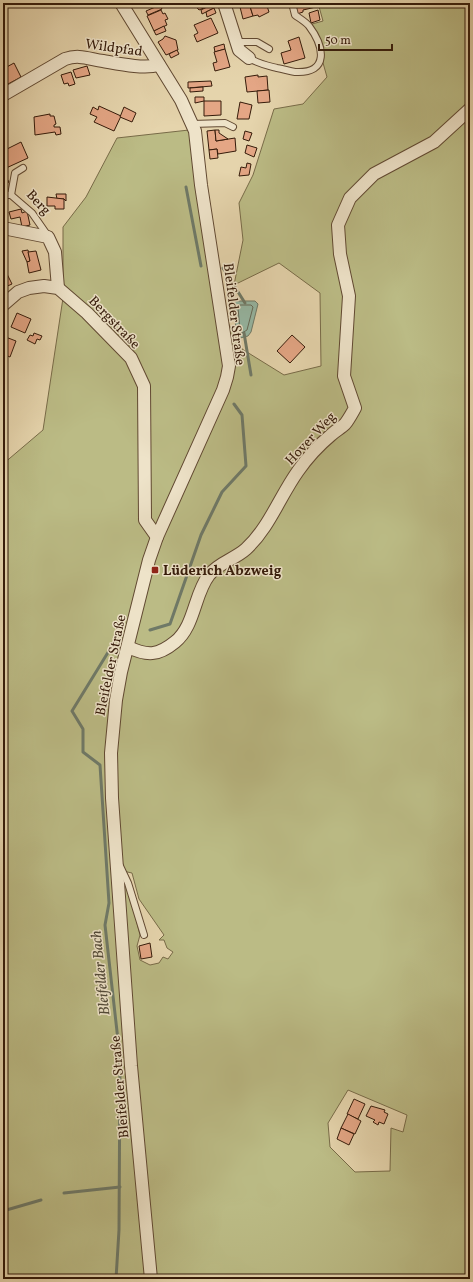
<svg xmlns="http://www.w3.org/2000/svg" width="473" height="1282" viewBox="0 0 473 1282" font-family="Vollkorn,serif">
<rect width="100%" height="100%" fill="#e5d4ac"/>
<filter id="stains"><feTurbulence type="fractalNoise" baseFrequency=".005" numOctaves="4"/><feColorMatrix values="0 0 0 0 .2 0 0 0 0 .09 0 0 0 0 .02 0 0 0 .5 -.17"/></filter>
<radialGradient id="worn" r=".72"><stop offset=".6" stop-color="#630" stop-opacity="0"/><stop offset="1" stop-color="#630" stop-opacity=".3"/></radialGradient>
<path fill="#bbbb85" stroke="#786b48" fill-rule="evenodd" d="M 318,3 L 470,3 L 470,1279 L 3,1279 L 3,464 L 43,430 L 63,298 L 63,227 L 86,197 L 117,138 L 189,130 L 219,306 L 242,349 L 284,375 L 321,366 L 320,293 L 279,263 L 234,285 L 243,240 L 239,203 L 253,175 L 274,109 L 303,104 L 327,77 L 312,24 L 323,21 ZM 123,871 L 132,873 L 139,899 L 164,935 L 159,940 L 164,940 L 167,948 L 173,952 L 168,959 L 163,957 L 159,963 L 150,965 L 140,960 L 137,946 L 140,935 L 127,883 L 124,883 ZM 348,1090 L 407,1115 L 403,1132 L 391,1128 L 390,1171 L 355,1172 L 330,1147 L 328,1123 Z"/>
<polygon fill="#96b8a5" stroke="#6f7967" points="234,301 255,301 258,304 251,332 248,336 240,338 236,333"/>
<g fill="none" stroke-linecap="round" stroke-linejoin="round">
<polygon stroke="#666a58" stroke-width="1" points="240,305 251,305 253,307 247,330 242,333 240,331 238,307"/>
<g stroke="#6f7967" stroke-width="3">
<polyline points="186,187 201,266"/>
<polyline points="223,268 245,303"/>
<polyline points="244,333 251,375"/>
<polyline points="150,630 170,624 201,535 222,492 246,466 242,415 234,404"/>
<polyline points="115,641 72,711 83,729 83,752 100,765 109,903 105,925 120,1058 119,1230 116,1279"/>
<polyline points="64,1193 120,1187"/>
<polyline points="3,1211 41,1200"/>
</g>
</g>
<g fill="#e4a685" stroke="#351b0a">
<polygon points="193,3 212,3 213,4 199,10"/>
<polygon points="239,3 249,3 253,16 243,19"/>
<polygon points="249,3 266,3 269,12 259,17 258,15 253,16"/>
<polygon points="294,3 315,3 316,7 303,10 303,12 297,14"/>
<polygon points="213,4 214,8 202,14 201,10"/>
<polygon points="160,5 162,9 148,15 146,11"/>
<polygon points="214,8 216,13 207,17 206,12"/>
<polygon points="161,10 163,14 165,13 168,19 165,20 167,25 154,31 147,16"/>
<polygon points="318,10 320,20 311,23 309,13"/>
<polygon points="211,18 218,33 197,42 194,35 198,33 194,25"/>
<polygon points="164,26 166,31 156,35 154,31"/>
<polygon points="165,36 176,40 178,50 166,55 158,42 163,39"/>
<polygon points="299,37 305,58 284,64 281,53 291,50 288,41"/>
<polygon points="224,44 225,49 215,52 214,47"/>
<polygon points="225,49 230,67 215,71 213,63 217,62 214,52"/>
<polygon points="177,50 179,54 171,58 169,54"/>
<polygon points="14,63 21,77 8,84 3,75 3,69"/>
<polygon points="87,66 90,75 76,78 73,70"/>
<polygon points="71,72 75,84 69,86 68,83 64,84 61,75"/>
<polygon points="258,75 258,77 267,76 268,90 247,92 245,77"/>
<polygon points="211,81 212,86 188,88 188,82"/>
<polygon points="203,87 203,91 190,92 190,88"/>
<polygon points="269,90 270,102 258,103 257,91"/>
<polygon points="195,97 204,97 204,101 195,103"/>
<polygon points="204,101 221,101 221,115 204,116"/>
<polygon points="240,102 252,105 249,119 237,119"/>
<polygon points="99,106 121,116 114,131 94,122 97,117 90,114 93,107 98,110"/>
<polygon points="124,107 136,113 132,122 120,117"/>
<polygon points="50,114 50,116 54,116 56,124 54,125 54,127 60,127 61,134 56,135 55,132 35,135 34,117"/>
<polygon points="215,130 216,141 235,138 236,151 218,154 217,149 209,150 207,131"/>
<polygon points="215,130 219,130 219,133 228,139 216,141"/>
<polygon points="245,131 252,133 249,141 243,139"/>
<polygon points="21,142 28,158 4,169 3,151"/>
<polygon points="247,145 257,148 254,157 245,153"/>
<polygon points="217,149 218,158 210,159 209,150"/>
<polygon points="247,163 251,164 249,175 239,176 241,167 246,168"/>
<polygon points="3,172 9,182 3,185"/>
<polygon points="56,194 66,194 66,201 64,199 57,199"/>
<polygon points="47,197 64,199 64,209 55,209 55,206 47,206"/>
<polygon points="21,209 22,213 27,211 30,225 22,227 20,217 11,219 9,212"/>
<polygon points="28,250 30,261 27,262 22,251"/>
<polygon points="36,251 41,270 29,273 27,262 30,261 28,252"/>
<polygon points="3,272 5,276 7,274 12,284 3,288"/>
<polygon points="17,313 31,319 25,333 11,327"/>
<polygon points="34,333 42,336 40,340 37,339 35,344 27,340 30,335 33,336"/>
<polygon points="292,335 305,347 290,363 277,351"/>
<polygon points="3,336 16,341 10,357 3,354"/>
<polygon points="150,943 152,957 141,959 139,946"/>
<polygon points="354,1099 365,1104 358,1119 347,1114"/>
<polygon points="371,1106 385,1110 384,1112 388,1114 384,1124 379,1122 378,1125 373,1122 375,1120 366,1116"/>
<polygon points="348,1114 361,1121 355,1134 341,1128"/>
<polygon points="341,1128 354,1134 349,1145 337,1139"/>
</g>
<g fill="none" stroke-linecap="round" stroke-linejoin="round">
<defs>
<g id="service">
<polyline points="236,42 257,42 269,49"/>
<path d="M 249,58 C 259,64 265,65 277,68 C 283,69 289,71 295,72 C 330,74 324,46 309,26 C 306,22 299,18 295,15 L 292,3"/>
<polyline points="192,124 225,123 233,127"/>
<polyline points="3,195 11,195 32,213 48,236"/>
<polyline points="11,195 15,173 23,168"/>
<polyline points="120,866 128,883 144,935"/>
</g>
<g id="minor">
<polyline points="121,3 181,100 195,131 201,185 229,366 227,377 223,390 157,537 149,560 121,672 116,700 111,753 112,798 131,1066 151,1279"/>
<polyline points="224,3 239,50 249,58"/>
<path d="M 3,95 L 65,59 C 79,54 89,59 103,61 C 120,64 143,69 159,65"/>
<polyline points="3,228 48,237 55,252 58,288"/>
<polyline points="3,305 18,292 29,288 44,286 58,288 87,313 131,358 144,386 145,520 157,537"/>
<path d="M 128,647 C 147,656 158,656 175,642 C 195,626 194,594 209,575 C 218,563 235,559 246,549 C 269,528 280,496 298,471 C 307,458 319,445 331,435 C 335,431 341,428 345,424 C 349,419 352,413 355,408 L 344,376 L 349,296 L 340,254 L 338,225 L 350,198 L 374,174 L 434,142 L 470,109"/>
</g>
</defs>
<use href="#service" stroke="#614932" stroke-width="8"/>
<use href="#minor" stroke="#614932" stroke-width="14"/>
<use href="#service" stroke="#eee3c9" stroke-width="6"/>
<use href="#minor" stroke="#eee3c9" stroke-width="12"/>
</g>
<rect fill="#8f2418" stroke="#eee3c9" stroke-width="1.5" x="151" y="566" width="8" height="8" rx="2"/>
<g text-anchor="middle" stroke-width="3" stroke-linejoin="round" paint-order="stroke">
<g font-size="14" fill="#351b0a" stroke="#eee3c9">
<text transform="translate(114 47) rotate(8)" y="5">Wildpfad</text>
<text transform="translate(39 202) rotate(47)" y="5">Berg</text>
<text transform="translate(235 314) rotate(83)" y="5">Bleifelder Straße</text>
<text transform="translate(115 322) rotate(46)" y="5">Bergstraße</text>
<text transform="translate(310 438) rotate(-47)" y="5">Hover Weg</text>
<text transform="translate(110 665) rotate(-78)" y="5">Bleifelder Straße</text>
<text transform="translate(119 1087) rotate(-95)" y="5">Bleifelder Straße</text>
</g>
<g font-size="14" font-weight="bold" fill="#351b0a" stroke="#eee3c9" text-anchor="start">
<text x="163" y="575">Lüderich Abzweig</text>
</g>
<g font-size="15" font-style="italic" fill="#524a38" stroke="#eee3c9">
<text transform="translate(100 973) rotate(-96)" y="5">Bleifelder Bach</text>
</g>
</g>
<rect width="473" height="1282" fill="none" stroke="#e5d4ac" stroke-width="16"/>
<rect x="4" y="4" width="465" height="1274" fill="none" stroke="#351b0a" stroke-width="2"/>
<rect x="8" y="8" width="457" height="1266" fill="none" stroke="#351b0a"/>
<path d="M319 44v6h73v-6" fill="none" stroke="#351b0a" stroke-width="2"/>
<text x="325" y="44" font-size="12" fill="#351b0a" stroke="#eee3c9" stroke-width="3" paint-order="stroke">50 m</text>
<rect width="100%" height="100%" filter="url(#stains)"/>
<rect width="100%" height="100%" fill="url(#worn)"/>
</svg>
